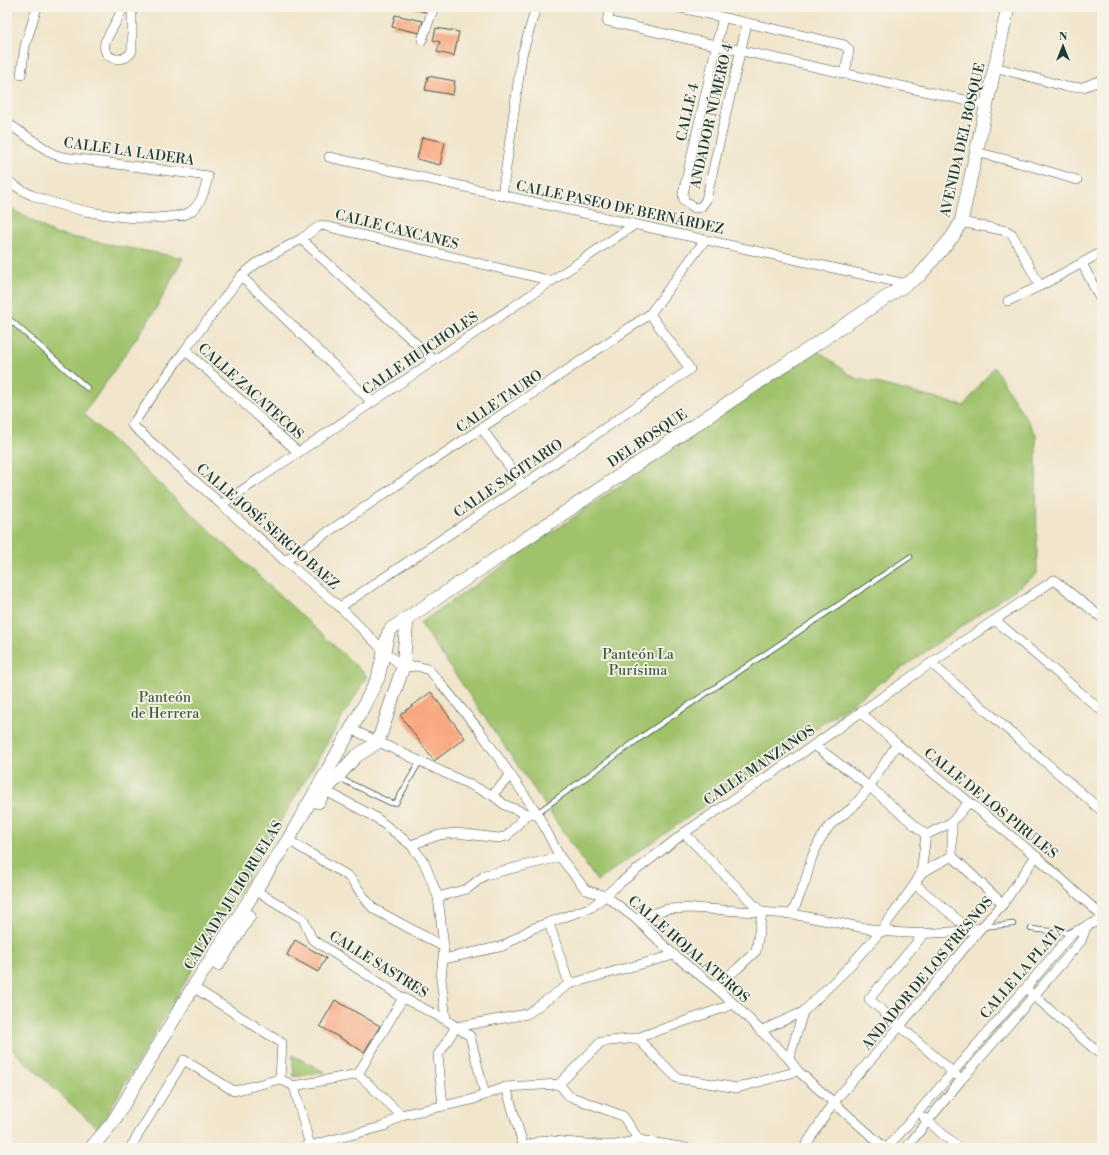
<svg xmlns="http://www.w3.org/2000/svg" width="1109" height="1155" viewBox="0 0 1109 1155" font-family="'Libre Bodoni',serif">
<rect width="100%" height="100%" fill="#f7f3e8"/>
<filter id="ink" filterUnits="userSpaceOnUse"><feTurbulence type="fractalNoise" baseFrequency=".025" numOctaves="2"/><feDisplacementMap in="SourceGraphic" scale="8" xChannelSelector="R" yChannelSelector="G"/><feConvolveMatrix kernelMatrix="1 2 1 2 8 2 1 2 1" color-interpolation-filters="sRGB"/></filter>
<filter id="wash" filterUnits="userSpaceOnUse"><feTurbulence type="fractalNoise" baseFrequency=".012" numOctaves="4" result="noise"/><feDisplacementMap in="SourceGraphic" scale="16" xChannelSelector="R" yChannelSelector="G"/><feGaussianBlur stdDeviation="0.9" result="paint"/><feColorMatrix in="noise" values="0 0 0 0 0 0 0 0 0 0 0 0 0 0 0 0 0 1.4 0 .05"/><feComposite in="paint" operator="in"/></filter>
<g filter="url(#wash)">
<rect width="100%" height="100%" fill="#f1e5cb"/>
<g fill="#9fc26b" stroke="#5f8050">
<polygon points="7,206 55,234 183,258 155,311 84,414 367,676 98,1129 7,1045"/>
<polygon points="817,350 853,377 964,406 994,367 1036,434 1037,574 597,881 420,623"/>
<polygon points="292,1055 325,1072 294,1077"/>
</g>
<g id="blocks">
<g fill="#f8a880">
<polygon points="408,7 426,7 425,12"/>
<polygon points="395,15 423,21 420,33 392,27"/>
<polygon points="436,28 459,32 454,56 437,52 440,42 433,40"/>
<polygon points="428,76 455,81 453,95 425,90"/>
<polygon points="422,137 445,142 440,165 417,159"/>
<polygon points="431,692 465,738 434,761 400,715"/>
<polygon points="295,940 326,958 318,972 287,955"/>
<polygon points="335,1000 380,1026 364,1052 320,1026"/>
</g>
</g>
</g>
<g filter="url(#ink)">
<use href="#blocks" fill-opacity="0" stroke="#3e564b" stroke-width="1"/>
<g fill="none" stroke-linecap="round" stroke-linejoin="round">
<defs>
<g id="lane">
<polyline points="7,317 87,388"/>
<polyline points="339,778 391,803 396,803 420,761"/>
<polyline points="537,813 647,733 910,557"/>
<polyline points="982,927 1013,924"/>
<polyline points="1031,929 1071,933"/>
</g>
<g id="street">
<path d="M 124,7 L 105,42 C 101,60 124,65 132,51 L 132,7"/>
<polyline points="611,7 607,21 987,105"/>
<polyline points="677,7 844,45 849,50 845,74"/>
<polyline points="723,17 683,194 684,201 695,208 701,207 706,200 747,23"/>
<polyline points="422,40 434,7"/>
<polyline points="995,67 1067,87 1083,87 1102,80"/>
<polyline points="21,75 25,46 37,7"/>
<path d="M 7,123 L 53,154 L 63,157 L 208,176 C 205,190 201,208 186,214 C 183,216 178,216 174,216 C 136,223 70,211 34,196 C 24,192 16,186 7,181"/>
<polyline points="976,152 1027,165 1077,180"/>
<polyline points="329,157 906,284"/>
<polyline points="502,196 522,55 536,7"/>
<polyline points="961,222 1007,231 1012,234 1040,286"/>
<polyline points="301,239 434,360"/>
<polyline points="1082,263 1102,303"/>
<polyline points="241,276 372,402"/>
<polyline points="552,281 321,225 301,239 257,263 241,276 185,350 132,425 285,561 340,607 384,651 403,667 417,666 424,668 429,670 437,679 480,731 537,813 560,857 586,890 606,896 636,919 674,955 715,987 734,1004 789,1059 798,1071 885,1148"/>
<polyline points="1008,301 1040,286 1102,252"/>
<polyline points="185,350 298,452"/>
<polyline points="482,429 523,485"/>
<polyline points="222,504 634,225"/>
<polyline points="285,561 650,314 705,240"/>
<polyline points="340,607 523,485 690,369 650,314"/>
<polyline points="995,620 1102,711"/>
<polyline points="931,663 1102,811"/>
<polyline points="861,713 897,744 1036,856 1102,916"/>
<polyline points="351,729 492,795 505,805 527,814 537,813"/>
<polyline points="814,745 870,787 926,835"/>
<polyline points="320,788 375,817 411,845 424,862 438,897 444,947 441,979 446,1020"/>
<polyline points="492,795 511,775"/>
<polyline points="684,833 762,913 756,951 738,968 715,987"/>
<path d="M 288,840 L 348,876 C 358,886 363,899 374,909 L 444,947"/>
<polyline points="411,845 439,835 456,833 499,838 507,836 527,814"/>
<polyline points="952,856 952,822"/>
<polyline points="921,873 952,856 1003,904"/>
<polyline points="915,884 970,930"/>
<polyline points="255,890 303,919 312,939 403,998 446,1020 470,1036 485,1095"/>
<polyline points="438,897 467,889 485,875 560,857"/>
<polyline points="792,914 805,882 812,857 820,840 830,825 852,808 870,787 874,779 897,744"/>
<path d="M 636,919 L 667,909 L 690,908 L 792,914 L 881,931 C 915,935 948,934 981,928"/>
<polyline points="549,923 569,984"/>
<polyline points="924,934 869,999 956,1075"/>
<polyline points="444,959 503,946 531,929 592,907 620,883 684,833 814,745 931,663 1054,580 1102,618"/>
<polyline points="193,987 282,1043 280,1079 294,1086"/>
<polyline points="1030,992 1102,1056"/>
<polyline points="760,1031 803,1012 847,969 881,931 915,884 921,873 926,835 952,822 969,802"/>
<polyline points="637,1038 734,1004"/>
<polyline points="789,1059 803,1012"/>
<polyline points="358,1074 403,998"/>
<polyline points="358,1074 401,1115"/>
<polyline points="559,1084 569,1096 623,1116 639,1140"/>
<polyline points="294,1086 358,1074"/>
<polyline points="294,1086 310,1146"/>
<polyline points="506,1087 524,1148"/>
<polyline points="443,1106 438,1055 456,1027 527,1014 569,984 674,955"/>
<polyline points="924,1118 959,1148"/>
<polyline points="130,1148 184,1060 234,1091 280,1079"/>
<polyline points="301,1148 385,1126 401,1115 471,1100 506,1087 559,1084 601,1042 637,1038 677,1078 737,1088 798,1071"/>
<polyline points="520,1148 543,1140 598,1145 616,1145 639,1140 686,1148"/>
<polyline points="804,1148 833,1103 900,1026 981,928 1003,904 1036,856"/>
<polyline points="887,1148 1025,989 1072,933 1102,919"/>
<polyline points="906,1148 961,1080 1081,941 1087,925"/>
</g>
<g id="secondary">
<polyline points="318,802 325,791 355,757 378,742 403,667 407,619"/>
<polyline points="218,964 249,916"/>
<polyline points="91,1148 113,1122 193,987 288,840 359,715 378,678 388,634 391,629 789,362 920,275 953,236 961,222 1008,7"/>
</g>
</defs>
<use href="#lane" stroke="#3e564b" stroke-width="6"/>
<use href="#street" stroke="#3e564b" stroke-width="10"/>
<use href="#secondary" stroke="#3e564b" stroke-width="14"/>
<use href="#lane" stroke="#fff" stroke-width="4.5"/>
<use href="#street" stroke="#fff" stroke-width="9"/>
<use href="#secondary" stroke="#fff" stroke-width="13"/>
</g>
</g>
<g text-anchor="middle" stroke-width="3.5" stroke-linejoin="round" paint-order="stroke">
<g font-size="14" fill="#1f3d34" stroke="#f7f3e8">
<text transform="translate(687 112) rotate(-77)" y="5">CALLE 4</text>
<text transform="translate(711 116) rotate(-77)" y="5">ANDADOR NÚMERO 4</text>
<text transform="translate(962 140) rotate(-77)" y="5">AVENIDA DEL BOSQUE</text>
<text transform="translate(129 151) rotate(8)" y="5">CALLE LA LADERA</text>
<text transform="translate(620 207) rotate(12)" y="5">CALLE PASEO DE BERNÁRDEZ</text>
<text transform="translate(397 229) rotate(14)" y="5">CALLE CAXCANES</text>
<text transform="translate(420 353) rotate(-34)" y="5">CALLE HUICHOLES</text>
<text transform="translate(251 391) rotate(42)" y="5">CALLE ZACATECOS</text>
<text transform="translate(499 401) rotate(-34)" y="5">CALLE TAURO</text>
<text transform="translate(647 438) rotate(-34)" y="5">DEL BOSQUE</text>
<text transform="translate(508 478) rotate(-34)" y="5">CALLE SAGITARIO</text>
<text transform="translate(268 526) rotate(41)" y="5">CALLE JOSÉ SERGIO BAEZ</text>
<text transform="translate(759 765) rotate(-34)" y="5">CALLE MANZANOS</text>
<text transform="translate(991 803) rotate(39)" y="5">CALLE DE LOS PIRULES</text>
<text transform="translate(233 895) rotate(-58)" y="5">CALZADA JULIO RUELAS</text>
<text transform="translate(689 949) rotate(41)" y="5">CALLE HOJALATEROS</text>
<text transform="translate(379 964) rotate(32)" y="5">CALLE SASTRES</text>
<text transform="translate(1022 971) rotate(-49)" y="5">CALLE LA PLATA</text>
<text transform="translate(927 973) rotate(-50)" y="5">ANDADOR DE LOS FRESNOS</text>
</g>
<g font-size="14" fill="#3f5e42" stroke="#f7f3e8">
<text x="638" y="659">Panteón La<tspan x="638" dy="16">Purísima</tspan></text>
<text x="165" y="702">Panteón<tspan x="165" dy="16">de Herrera</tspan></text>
</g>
</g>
<rect width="1109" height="1155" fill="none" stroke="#f7f3e8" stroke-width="24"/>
<g transform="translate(1063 46)" stroke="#f7f3e8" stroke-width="3" paint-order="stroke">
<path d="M0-3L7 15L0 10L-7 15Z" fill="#1f3d34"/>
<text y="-6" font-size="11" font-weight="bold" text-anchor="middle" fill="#1f3d34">N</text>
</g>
</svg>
